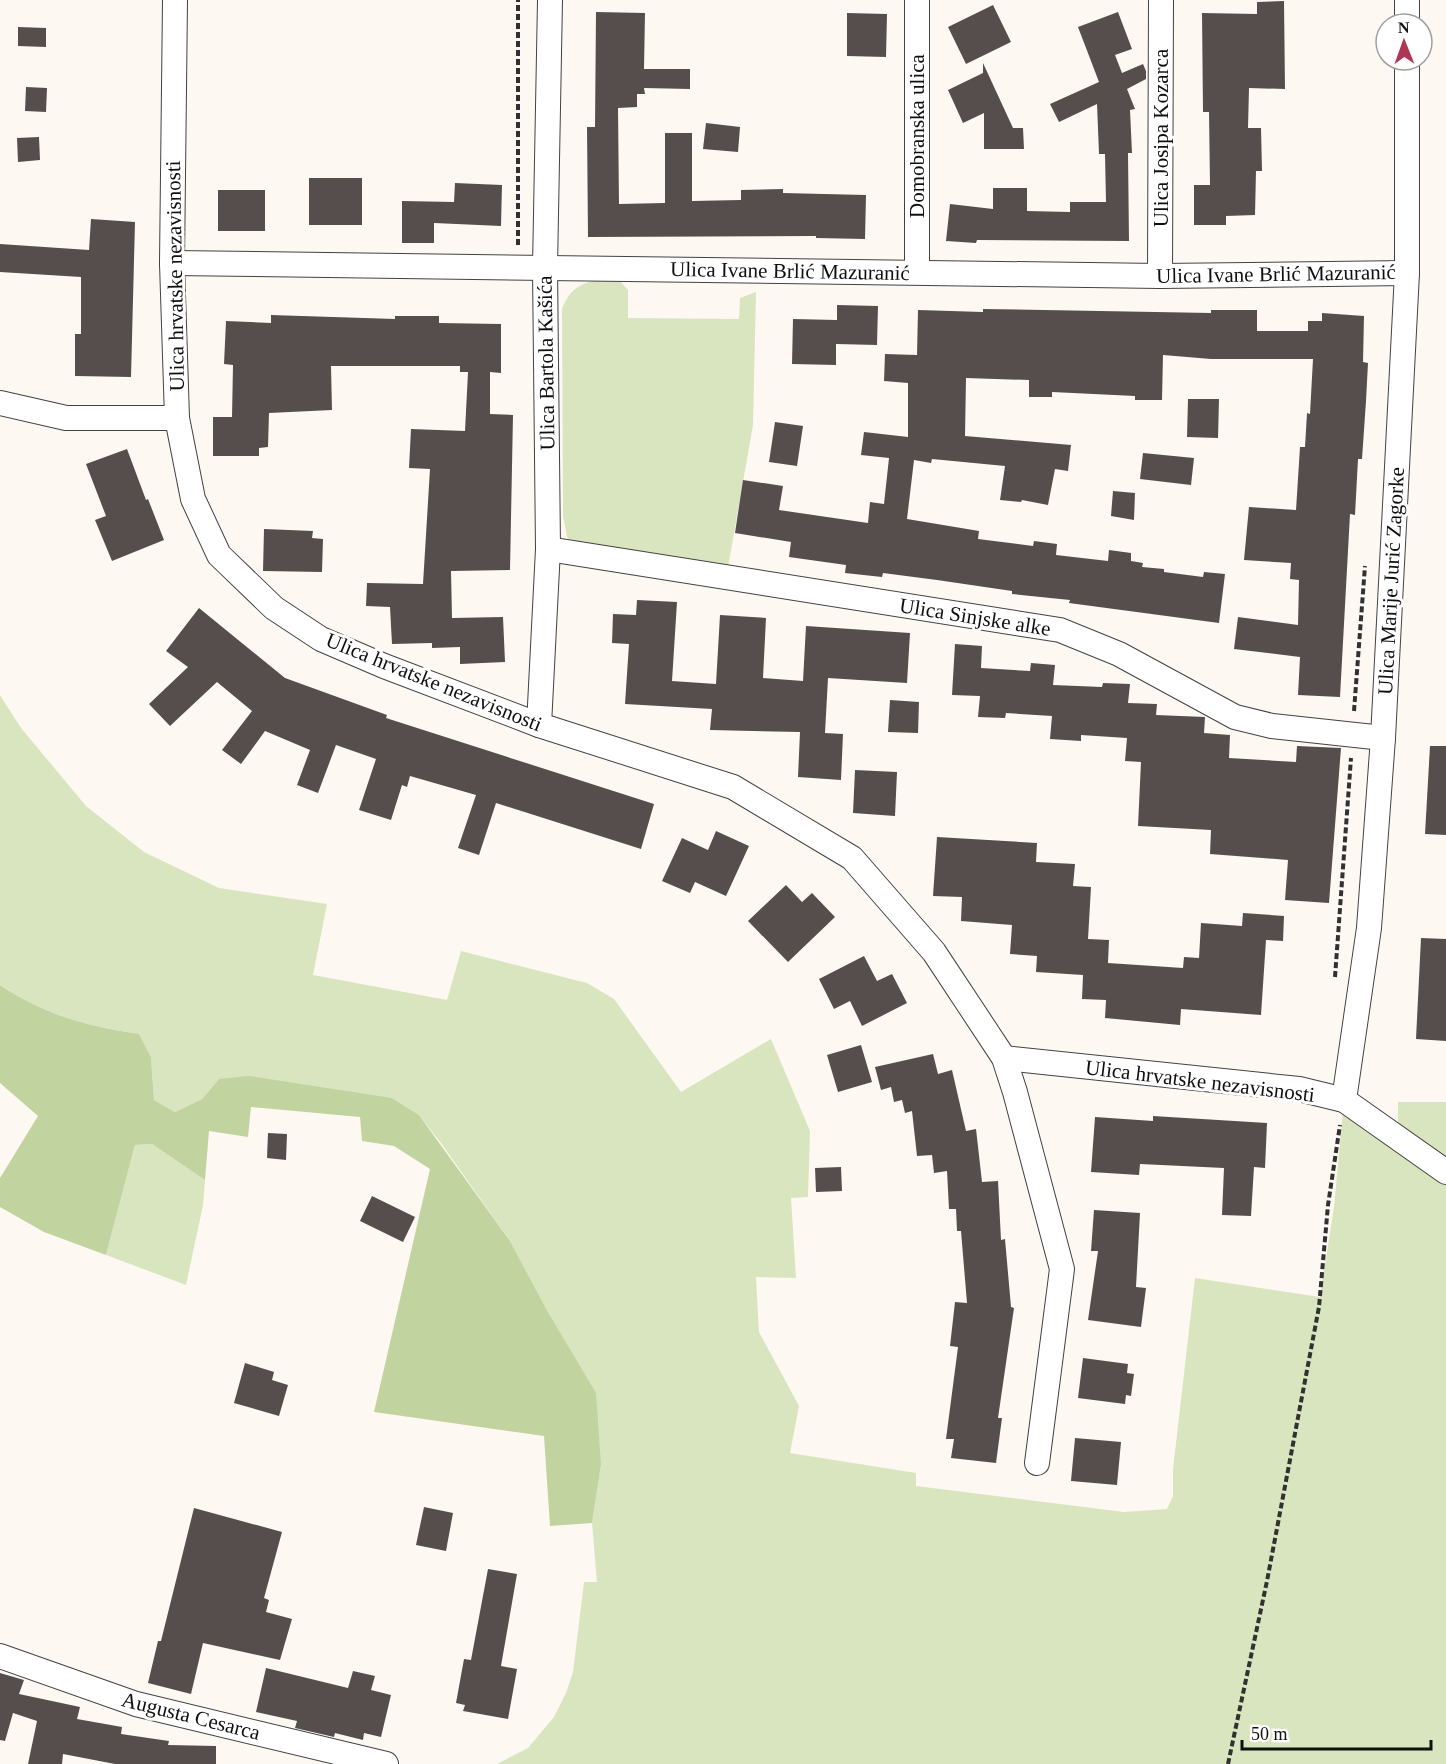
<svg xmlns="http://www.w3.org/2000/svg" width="1446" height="1764" viewBox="0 0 1446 1764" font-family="Georgia,serif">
<rect width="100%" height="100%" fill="#fdf9f2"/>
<g fill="#d9e5bf">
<path d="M 604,279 L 620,281 L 628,290 L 628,318 L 739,319 L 740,298 L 756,292 L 753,425 L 727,573 L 575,546 L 567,537 L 563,516 L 562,309 C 570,288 582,282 604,279 Z"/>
<path d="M 0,695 L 21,728 L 86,806 L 144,852 L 219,888 L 327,904 L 313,975 L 447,1000 L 461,951 L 587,983 L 614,999 L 681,1092 L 771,1039 L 810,1131 L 808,1197 L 791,1198 L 796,1278 L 756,1277 L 759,1332 L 799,1406 L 790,1453 L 916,1473 L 916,1486 L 1124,1512 L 1167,1509 L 1173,1496 L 1173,1469 L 1195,1278 L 1320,1297 L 1334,1207 L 1344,1100 L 1398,1138 L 1398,1102 L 1446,1102 L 1446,1764 L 497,1764 L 528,1748 L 554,1717 L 566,1693 L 573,1672 L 584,1582 L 597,1582 L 592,1523 L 601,1465 L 549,1314 L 510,1241 L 441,1143 L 419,1115 L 392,1098 L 219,1079 L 202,1099 L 175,1112 L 154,1100 L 151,1057 L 139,1034 C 86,1026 45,1015 0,985 Z"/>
<polygon points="152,1144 205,1180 203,1205 186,1285 106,1255 135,1145"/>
</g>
<path fill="#c1d4a0" d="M 0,985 C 45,1015 86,1026 139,1034 L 151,1057 L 154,1100 L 175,1112 L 202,1099 L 219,1079 L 249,1076 L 392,1098 L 419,1115 L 510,1241 L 549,1314 L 596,1393 L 601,1465 L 592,1523 L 550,1526 L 544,1436 L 374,1412 L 430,1169 L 394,1146 L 362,1141 L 360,1117 L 251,1107 L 248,1137 L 209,1131 L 205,1180 L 152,1144 L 135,1145 L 106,1255 L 44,1232 L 0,1207 L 0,1178 L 38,1116 L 0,1083 Z"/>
<g fill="#564e4c">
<polygon points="1284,1 1285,89 1249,88 1248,128 1261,128 1262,171 1256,171 1255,215 1226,216 1226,225 1194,225 1194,185 1210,185 1209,112 1203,112 1202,13 1257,14 1257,2"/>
<polygon points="993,5 1011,42 966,64 948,27"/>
<polygon points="596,12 645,13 644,69 690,69 690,89 644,88 645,94 637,94 637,107 618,108 619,204 665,203 665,133 692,133 692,201 741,200 741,190 783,189 783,193 866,195 865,239 816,238 816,236 588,237 587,127 595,127"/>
<polygon points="1118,12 1132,49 1115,55 1122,73 1143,64 1146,71 1146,79 1127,89 1135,109 1130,110 1132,153 1128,153 1129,241 977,240 976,243 946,241 950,204 993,209 993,188 1027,188 1027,211 1070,212 1070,202 1106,202 1105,154 1099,154 1097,104 1059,122 1050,104 1099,82 1078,27"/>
<polygon points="847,13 887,14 886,57 847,56"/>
<polygon points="18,27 46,28 46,47 18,46"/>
<polygon points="983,63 1013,128 1023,128 1024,149 984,149 984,113 963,123 948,90 983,73"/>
<polygon points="26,87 47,88 46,112 25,111"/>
<polygon points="706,123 740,127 738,152 703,149"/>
<polygon points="39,137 40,160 18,162 17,138"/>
<rect x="309" y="178" width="53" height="47"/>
<polygon points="455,183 502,185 501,226 434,223 434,243 402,243 402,201 454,202"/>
<rect x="218" y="190" width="47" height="41"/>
<polygon points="91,219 135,222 131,377 75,376 75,334 81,334 81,277 0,272 0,244 89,250"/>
<polygon points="837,305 878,306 877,345 836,344 836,365 792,364 793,319 837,320"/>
<polygon points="983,309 1211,313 1211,310 1257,310 1257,331 1308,331 1308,321 1322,321 1322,313 1364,316 1363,362 1368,363 1366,401 1362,459 1358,459 1355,515 1350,514 1340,697 1298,695 1300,657 1234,649 1238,617 1298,625 1299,580 1290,579 1291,563 1244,560 1249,507 1296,510 1300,447 1305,447 1307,413 1310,414 1313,359 1211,359 1163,355 1162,400 1135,400 1135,396 1052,392 1052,397 1029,397 1029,380 966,378 965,436 1071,445 1068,471 1055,469 1048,505 1022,500 1021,502 1000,500 1005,466 932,459 931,463 914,460 907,519 979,531 978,539 1033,546 1034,541 1057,544 1056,555 1108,561 1109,550 1131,553 1131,561 1143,563 1142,567 1164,569 1164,572 1203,577 1204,572 1225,574 1219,623 1069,603 1070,600 1012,594 1012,591 937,580 883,573 882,577 845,573 846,565 789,557 791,542 735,533 743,480 783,486 779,510 868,523 870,502 884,504 889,458 861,455 864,432 908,437 908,383 884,381 885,354 917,355 918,310 983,312"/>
<polygon points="271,315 395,319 395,316 439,316 439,323 501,324 501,373 490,372 490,414 513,415 510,570 451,571 452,618 503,617 505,662 460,664 460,647 432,648 432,643 392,644 390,607 366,606 367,583 423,584 430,469 409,468 411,429 465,431 468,372 460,372 460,366 331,366 332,410 269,413 268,447 259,448 259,456 213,456 213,417 232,417 233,365 224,364 226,321 271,323"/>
<polygon points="1188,399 1219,399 1218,438 1187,437"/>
<polygon points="775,422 803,426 797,466 769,462"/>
<polygon points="127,449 146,500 148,499 164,540 112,561 95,520 106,516 86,464"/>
<polygon points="1143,453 1194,458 1191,485 1140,479"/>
<polygon points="1113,491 1135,493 1134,520 1111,516"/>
<polygon points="264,529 313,531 312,538 323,539 322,572 263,571"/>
<polygon points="637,600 677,602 672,681 716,684 720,615 766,618 763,678 803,681 806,626 910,633 907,683 828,678 825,733 843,734 841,780 798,777 800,732 710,730 712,709 625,704 629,644 612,643 613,614 636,615"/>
<polygon points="199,608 285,678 387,715 386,718 654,804 641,849 496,803 479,855 458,848 476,795 410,776 407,787 402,785 391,820 359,810 376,759 336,745 318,793 297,785 310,750 265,731 241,764 222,750 252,711 217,682 170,726 149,704 188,667 166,651"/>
<polygon points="955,644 982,646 981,668 1030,671 1031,663 1055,665 1053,685 1102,687 1103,683 1130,684 1128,703 1157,704 1156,715 1205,717 1204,733 1230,735 1229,758 1296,762 1297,746 1341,748 1329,903 1285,900 1288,860 1210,854 1211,830 1138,826 1141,762 1125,761 1127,738 1081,735 1081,741 1050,739 1052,716 1006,713 1005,718 978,717 980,696 952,695"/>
<polygon points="890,700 919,702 918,733 888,732"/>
<polygon points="1430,746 1446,746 1446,835 1425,834"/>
<polygon points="855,770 897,772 895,816 853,813"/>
<polygon points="716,831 749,846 726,896 695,882 690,893 662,881 682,838 708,850"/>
<polygon points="937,837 1037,843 1036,862 1075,864 1073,886 1091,887 1088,939 1109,940 1108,963 1183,968 1184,957 1199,958 1201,923 1242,926 1243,913 1284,916 1283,941 1266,940 1261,1015 1181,1009 1180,1025 1105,1018 1106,1000 1082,999 1083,975 1036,972 1037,956 1010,954 1012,925 961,921 962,897 933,896"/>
<polygon points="786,885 802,902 812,893 835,917 788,962 748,921"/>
<polygon points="1421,938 1446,939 1446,1041 1416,1039"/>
<polygon points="864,956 877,981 892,974 907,1003 862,1026 850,1001 834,1009 819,979"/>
<polygon points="861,1045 872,1082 838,1092 827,1055"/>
<polygon points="933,1054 938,1074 952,1070 966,1131 976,1129 982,1182 998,1181 1001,1240 1005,1239 1011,1307 1014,1308 998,1418 1002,1418 996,1463 951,1458 954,1439 946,1439 958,1347 950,1346 955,1302 967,1303 961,1231 957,1231 956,1209 949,1209 947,1171 934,1173 932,1155 917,1156 912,1111 905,1113 902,1100 894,1102 891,1087 881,1090 875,1067"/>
<polygon points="1153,1116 1267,1123 1265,1168 1254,1167 1251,1216 1222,1215 1224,1168 1140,1164 1139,1175 1091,1172 1095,1117 1153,1121"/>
<polygon points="268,1133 287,1134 286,1160 267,1158"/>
<polygon points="841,1167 842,1191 816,1192 815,1168"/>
<polygon points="372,1196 415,1217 403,1242 360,1221"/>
<polygon points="1094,1210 1140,1213 1136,1287 1146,1288 1141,1327 1088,1320 1098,1251 1091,1251"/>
<polygon points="1083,1358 1128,1364 1127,1373 1134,1374 1131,1396 1126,1395 1125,1404 1078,1398"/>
<polygon points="245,1363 274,1372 272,1380 288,1385 279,1416 234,1403"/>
<polygon points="1075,1438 1121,1442 1117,1485 1071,1481"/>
<polygon points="424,1507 453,1513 446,1551 416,1545"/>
<polygon points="194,1508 282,1532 264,1598 269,1600 266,1612 292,1619 280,1660 203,1643 191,1694 148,1683 158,1641 161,1641"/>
<polygon points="488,1569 517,1574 501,1666 517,1669 508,1719 463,1711 465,1705 456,1703 464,1659 471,1660"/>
<polygon points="266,1668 348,1688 353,1671 375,1676 371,1690 391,1695 381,1737 364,1733 363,1740 335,1733 334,1737 295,1728 297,1721 256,1712"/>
<polygon points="0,1673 24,1680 19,1694 80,1707 77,1719 122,1727 121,1734 169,1741 168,1745 216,1746 216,1764 115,1764 63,1754 62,1764 28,1764 37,1721 13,1713 5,1741 0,1740"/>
</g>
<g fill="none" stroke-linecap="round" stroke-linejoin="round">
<defs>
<g id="minor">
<polyline points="175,0 172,263 177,418 193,499 219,555 274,608 321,639 384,666 539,725 733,787 852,858 934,952 1004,1058 1015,1092 1062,1269 1037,1463"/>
<polyline points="917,0 917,272"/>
<polyline points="1407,0 1407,24"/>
<polyline points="172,263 1160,276 1407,273"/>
<polyline points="1160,276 1161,0"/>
<polyline points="0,403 66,418 177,418"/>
<polyline points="548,549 1060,630 1119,654 1235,717 1272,726 1383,738"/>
<polyline points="539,725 548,549 545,268 550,0"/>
<polyline points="1004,1058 1299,1089 1344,1100 1446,1172"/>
<polyline points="1344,1100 1369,928 1383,738 1407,273 1407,60"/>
<polyline points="0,1656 136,1704 386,1764"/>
</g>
</defs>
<use href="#minor" stroke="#424242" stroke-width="26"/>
<g stroke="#313131" stroke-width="4" stroke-dasharray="6 3" stroke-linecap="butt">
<polyline points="1384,49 1384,33"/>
<polyline points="518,245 518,0"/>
<polyline points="1354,711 1365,566"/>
<polyline points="1335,977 1351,758"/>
<polyline points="1228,1764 1267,1581 1319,1307 1328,1205 1340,1125"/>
</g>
<use href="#minor" stroke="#fff" stroke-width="24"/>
</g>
<g text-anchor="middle" stroke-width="6" stroke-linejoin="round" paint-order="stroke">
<g font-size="21" fill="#0f0f0f" stroke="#fff">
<text transform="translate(917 136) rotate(-90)" y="7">Domobranska ulica</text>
<text transform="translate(1161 138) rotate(-90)" y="7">Ulica Josipa Kozarca</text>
<text transform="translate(790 271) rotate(1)" y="7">Ulica Ivane Brlić Mazuranić</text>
<text transform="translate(1276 274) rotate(-1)" y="7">Ulica Ivane Brlić Mazuranić</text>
<text transform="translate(175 276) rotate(-91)" y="7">Ulica hrvatske nezavisnosti</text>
<text transform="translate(546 363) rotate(-91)" y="7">Ulica Bartola Kašića</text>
<text transform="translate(1391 581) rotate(-87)" y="7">Ulica Marije Jurić Zagorke</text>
<text transform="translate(975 617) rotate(9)" y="7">Ulica Sinjske alke</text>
<text transform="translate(434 682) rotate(22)" y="7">Ulica hrvatske nezavisnosti</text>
<text transform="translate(1200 1081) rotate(7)" y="7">Ulica hrvatske nezavisnosti</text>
<text transform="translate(191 1716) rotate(14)" y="7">Augusta Cesarca</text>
</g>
</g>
<g transform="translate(1404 42) rotate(359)"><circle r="28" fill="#ffffff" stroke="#9f9f9f" stroke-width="1.5"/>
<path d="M0-4.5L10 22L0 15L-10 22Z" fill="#af3652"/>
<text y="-9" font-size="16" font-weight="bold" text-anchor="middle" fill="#0f0f0f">N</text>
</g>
<path d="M1242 1740v9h189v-9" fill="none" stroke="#0f0f0f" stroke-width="3"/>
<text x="1251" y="1740" font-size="18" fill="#0f0f0f" stroke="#ffffff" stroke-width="4.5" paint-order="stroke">50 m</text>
</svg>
